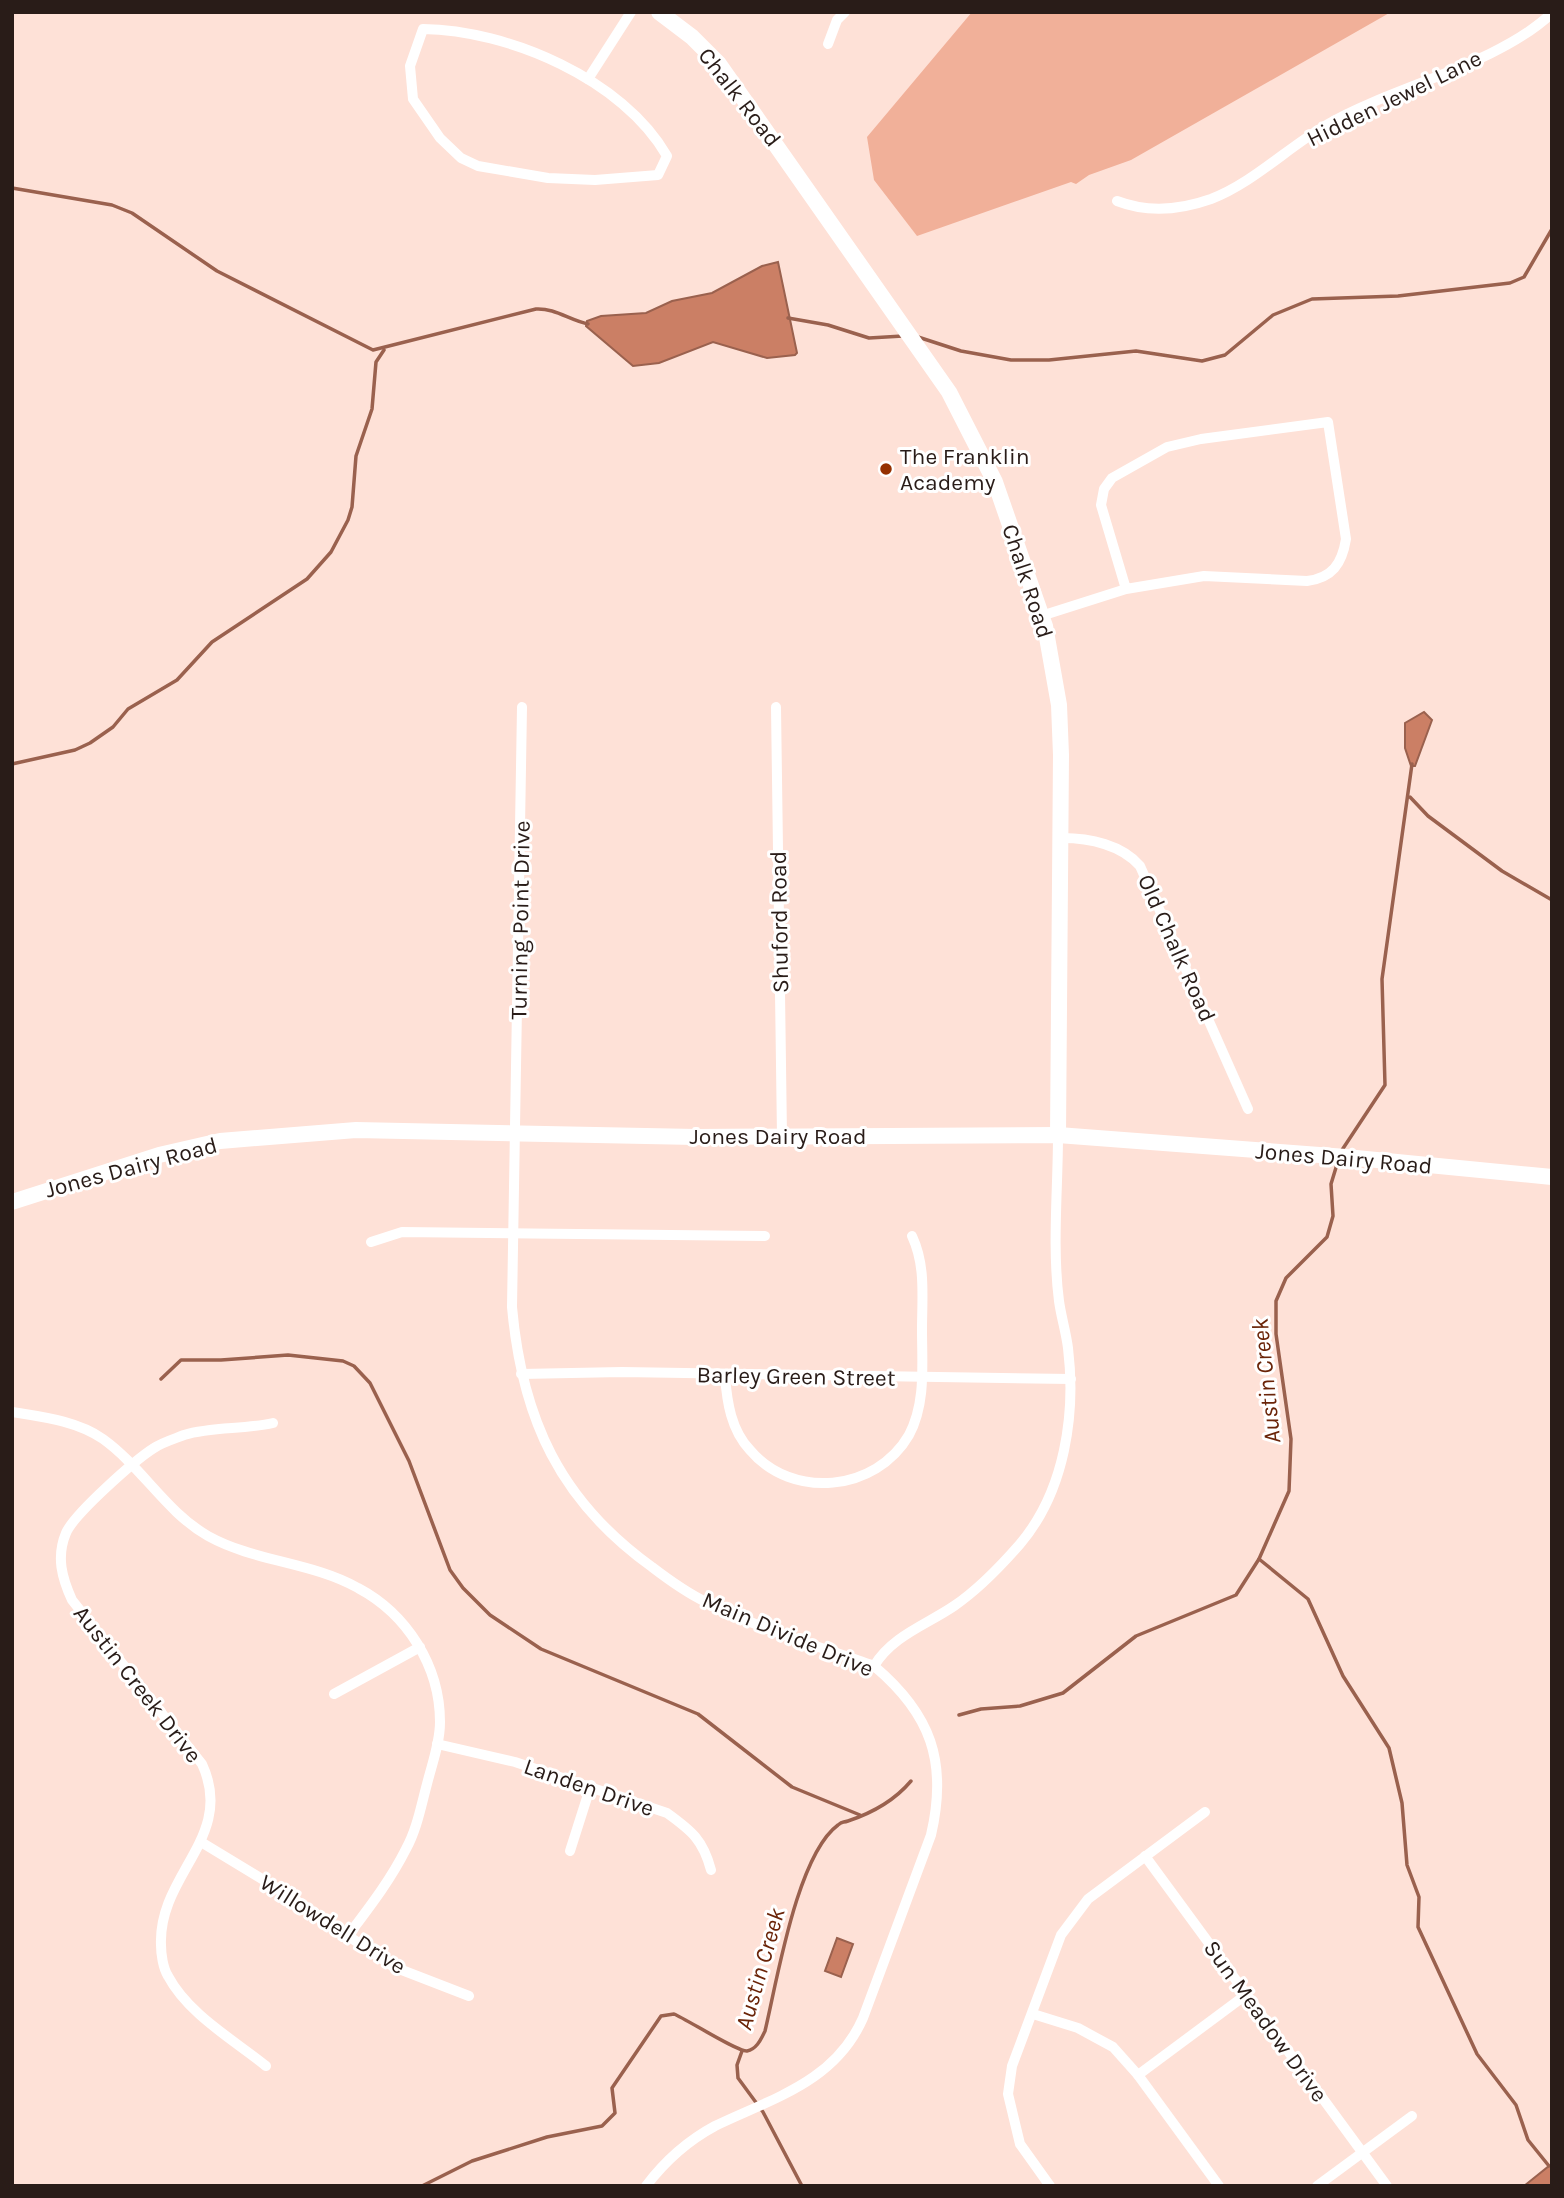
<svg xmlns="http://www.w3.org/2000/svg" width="1564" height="2198" viewBox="0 0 1564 2198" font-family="Karla,sans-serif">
<rect width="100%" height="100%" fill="#fee1d7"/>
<polygon fill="#f1b099" points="972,12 1391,12 1131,160 1089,175 1076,184 1071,182 917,236 874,180 867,137"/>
<g fill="#cb7f65" stroke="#9a614e" stroke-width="2">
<polygon points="778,262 797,353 795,355 767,358 713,342 659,363 633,366 586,326 587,321 601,316 646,313 672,301 712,293 762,266"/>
<polygon points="1424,712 1432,720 1415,766 1411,766 1405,748 1405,723"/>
<polygon points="837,1938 853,1944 841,1977 825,1971"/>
<polygon points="1552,2165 1552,2186 1524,2186 1549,2166"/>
</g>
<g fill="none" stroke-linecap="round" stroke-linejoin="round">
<g stroke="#9a614e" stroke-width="3.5">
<path d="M 12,188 L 112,205 L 132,213 L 217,271 L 373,350 L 536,309 C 555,308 569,320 588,324"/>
<polyline points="788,318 828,325 869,338 903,336"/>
<polyline points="918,337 961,351 1011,360 1049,360 1136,351 1202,361 1225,355 1273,315 1312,299 1398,296 1510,283 1524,277 1552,229"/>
<polyline points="12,764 75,750 90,743 113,727 128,709 177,680 212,642 307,579 331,552 348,520 352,507 356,456 372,409 376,362 384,350"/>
<polyline points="1410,797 1428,816 1502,871 1552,900"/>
<polyline points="1342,1150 1385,1085 1382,979 1412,764"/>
<polyline points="161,1379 181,1360 221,1360 288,1355 343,1361 354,1366 370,1383 409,1461 450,1570 463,1588 490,1615 541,1649 698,1714 792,1787 860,1815"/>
<polyline points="1259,1559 1308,1599 1343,1676 1389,1748 1402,1803 1407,1865 1419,1897 1418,1927 1477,2054 1516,2105 1528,2140 1549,2166"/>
<polyline points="959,1715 981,1709 1020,1706 1063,1693 1136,1636 1236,1595 1259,1559 1289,1491 1291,1439 1276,1334 1276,1301 1286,1278 1327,1237 1333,1216 1331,1184 1338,1161"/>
<polyline points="742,2051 737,2065 738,2078 763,2112 802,2186"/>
<path d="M 422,2186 L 472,2161 L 547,2137 L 602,2126 L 615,2113 L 612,2088 L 661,2016 L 674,2014 C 686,2019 738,2052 747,2051 C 757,2049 761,2039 765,2031 C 777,1981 797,1855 838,1825 C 843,1821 842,1823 848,1821 C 872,1813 895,1800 911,1781"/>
</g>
<g stroke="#fff" stroke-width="10">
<path d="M 423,29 C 508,30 623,79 667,156 L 658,175 L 595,180 L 548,178 L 478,166 L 461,158 L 440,138 L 413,99 L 410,66 Z"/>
<polyline points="828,44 837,20 845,12"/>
<polyline points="588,79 631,12"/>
<path d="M 1117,201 C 1148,213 1180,210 1211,199 C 1253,183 1288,147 1328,124 C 1394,86 1497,65 1552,13"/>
<path d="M 1041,616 L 1126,589 L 1101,505 L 1104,489 L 1112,478 L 1167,447 L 1201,439 L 1328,422 L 1346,539 C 1342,564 1332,578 1307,581 L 1204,576 L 1126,589"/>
<path d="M 522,707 L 512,1307 C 522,1419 560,1501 652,1567 C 669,1580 687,1593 706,1602 C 759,1629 818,1646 874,1666 C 931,1714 948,1762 931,1835 L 863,2018 C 835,2082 773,2098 715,2126 C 687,2141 665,2161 646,2186"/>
<polyline points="776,707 782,1136"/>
<path d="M 1062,838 C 1090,838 1122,845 1140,866 L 1248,1109"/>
<polyline points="371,1242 402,1232 765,1236"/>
<polyline points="521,1374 622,1372 1071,1379"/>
<path d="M 725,1376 C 727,1402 731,1430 750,1450 C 792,1500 876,1492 909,1435 C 926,1403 922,1365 922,1330 C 922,1297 926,1266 912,1236"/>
<path d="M 12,1412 C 43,1417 77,1421 103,1439 C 142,1467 166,1512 208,1536 C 255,1562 312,1562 358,1588 C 407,1614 440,1666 440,1722 C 440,1743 432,1764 427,1784 C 421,1806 417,1829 406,1849 C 390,1881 368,1909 347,1937"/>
<path d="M 874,1666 C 892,1636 926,1625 954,1606 C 979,1589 1000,1567 1020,1544 C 1065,1491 1076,1414 1068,1348 C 1066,1332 1061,1316 1059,1301 C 1052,1247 1058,1189 1058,1135"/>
<polyline points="334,1694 420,1647"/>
<path d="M 437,1744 L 515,1762 L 667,1813 C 692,1831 703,1840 711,1870"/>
<polyline points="201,1842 285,1893 394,1967 469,1996"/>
<polyline points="570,1851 591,1785"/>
<polyline points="1145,1856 1387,2186"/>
<polyline points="1033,2014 1078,2028 1113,2047 1138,2075 1219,2186"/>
<path d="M 266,2066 C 234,2040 188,2014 168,1976 C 163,1968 161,1954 161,1945 C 158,1874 236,1837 202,1764 L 72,1600 C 62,1578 56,1557 66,1533 C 74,1514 135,1460 154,1448 C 163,1442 174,1439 184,1435 C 213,1426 243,1430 273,1423"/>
<polyline points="1138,2075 1247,1994"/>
<polyline points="1050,2186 1020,2144 1008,2094 1012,2066 1061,1935 1088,1899 1205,1812"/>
<polyline points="1317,2186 1412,2116"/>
</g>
<g stroke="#fff" stroke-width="16">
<polyline points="659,12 692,37 719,64 949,392 995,482 1045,626 1059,705 1061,755 1058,1135"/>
<polyline points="12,1202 159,1155 220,1141 356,1130 696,1137 1058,1135 1346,1157 1552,1177"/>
</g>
</g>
<circle fill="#953000" stroke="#fff" stroke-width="2.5" cx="886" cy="469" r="7"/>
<g text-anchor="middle" stroke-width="6" stroke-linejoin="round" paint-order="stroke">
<g font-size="23" fill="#291c18" stroke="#fff">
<text transform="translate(740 97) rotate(52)" y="8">Chalk Road</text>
<text transform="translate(1394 98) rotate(-26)" y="8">Hidden Jewel Lane</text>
<text transform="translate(1028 581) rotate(72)" y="8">Chalk Road</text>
<text transform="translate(520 920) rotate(-89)" y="8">Turning Point Drive</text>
<text transform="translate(779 922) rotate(-91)" y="8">Shuford Road</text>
<text transform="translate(1177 948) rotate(66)" y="8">Old Chalk Road</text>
<text x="778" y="1144">Jones Dairy Road</text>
<text transform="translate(1344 1158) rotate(5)" y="8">Jones Dairy Road</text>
<text transform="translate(131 1167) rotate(-15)" y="8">Jones Dairy Road</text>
<text transform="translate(796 1376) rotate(1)" y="8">Barley Green Street</text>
<text transform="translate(788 1634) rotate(23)" y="8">Main Divide Drive</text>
<text transform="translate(138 1684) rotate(52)" y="8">Austin Creek Drive</text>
<text transform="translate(589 1787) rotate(19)" y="8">Landen Drive</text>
<text transform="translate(333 1924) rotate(32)" y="8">Willowdell Drive</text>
<text transform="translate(1266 2021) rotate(54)" y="8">Sun Meadow Drive</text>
</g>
<g font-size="23" fill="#291c18" stroke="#fff" text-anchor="start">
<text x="900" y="464">The Franklin<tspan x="900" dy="26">Academy</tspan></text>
</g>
<g font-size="24" font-style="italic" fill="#6a2408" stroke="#fff">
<text transform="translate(1266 1381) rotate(-96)" y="8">Austin Creek</text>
<text transform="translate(760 1969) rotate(-74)" y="8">Austin Creek</text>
</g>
</g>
<rect width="1564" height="2198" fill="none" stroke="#291c18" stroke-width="28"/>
</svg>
